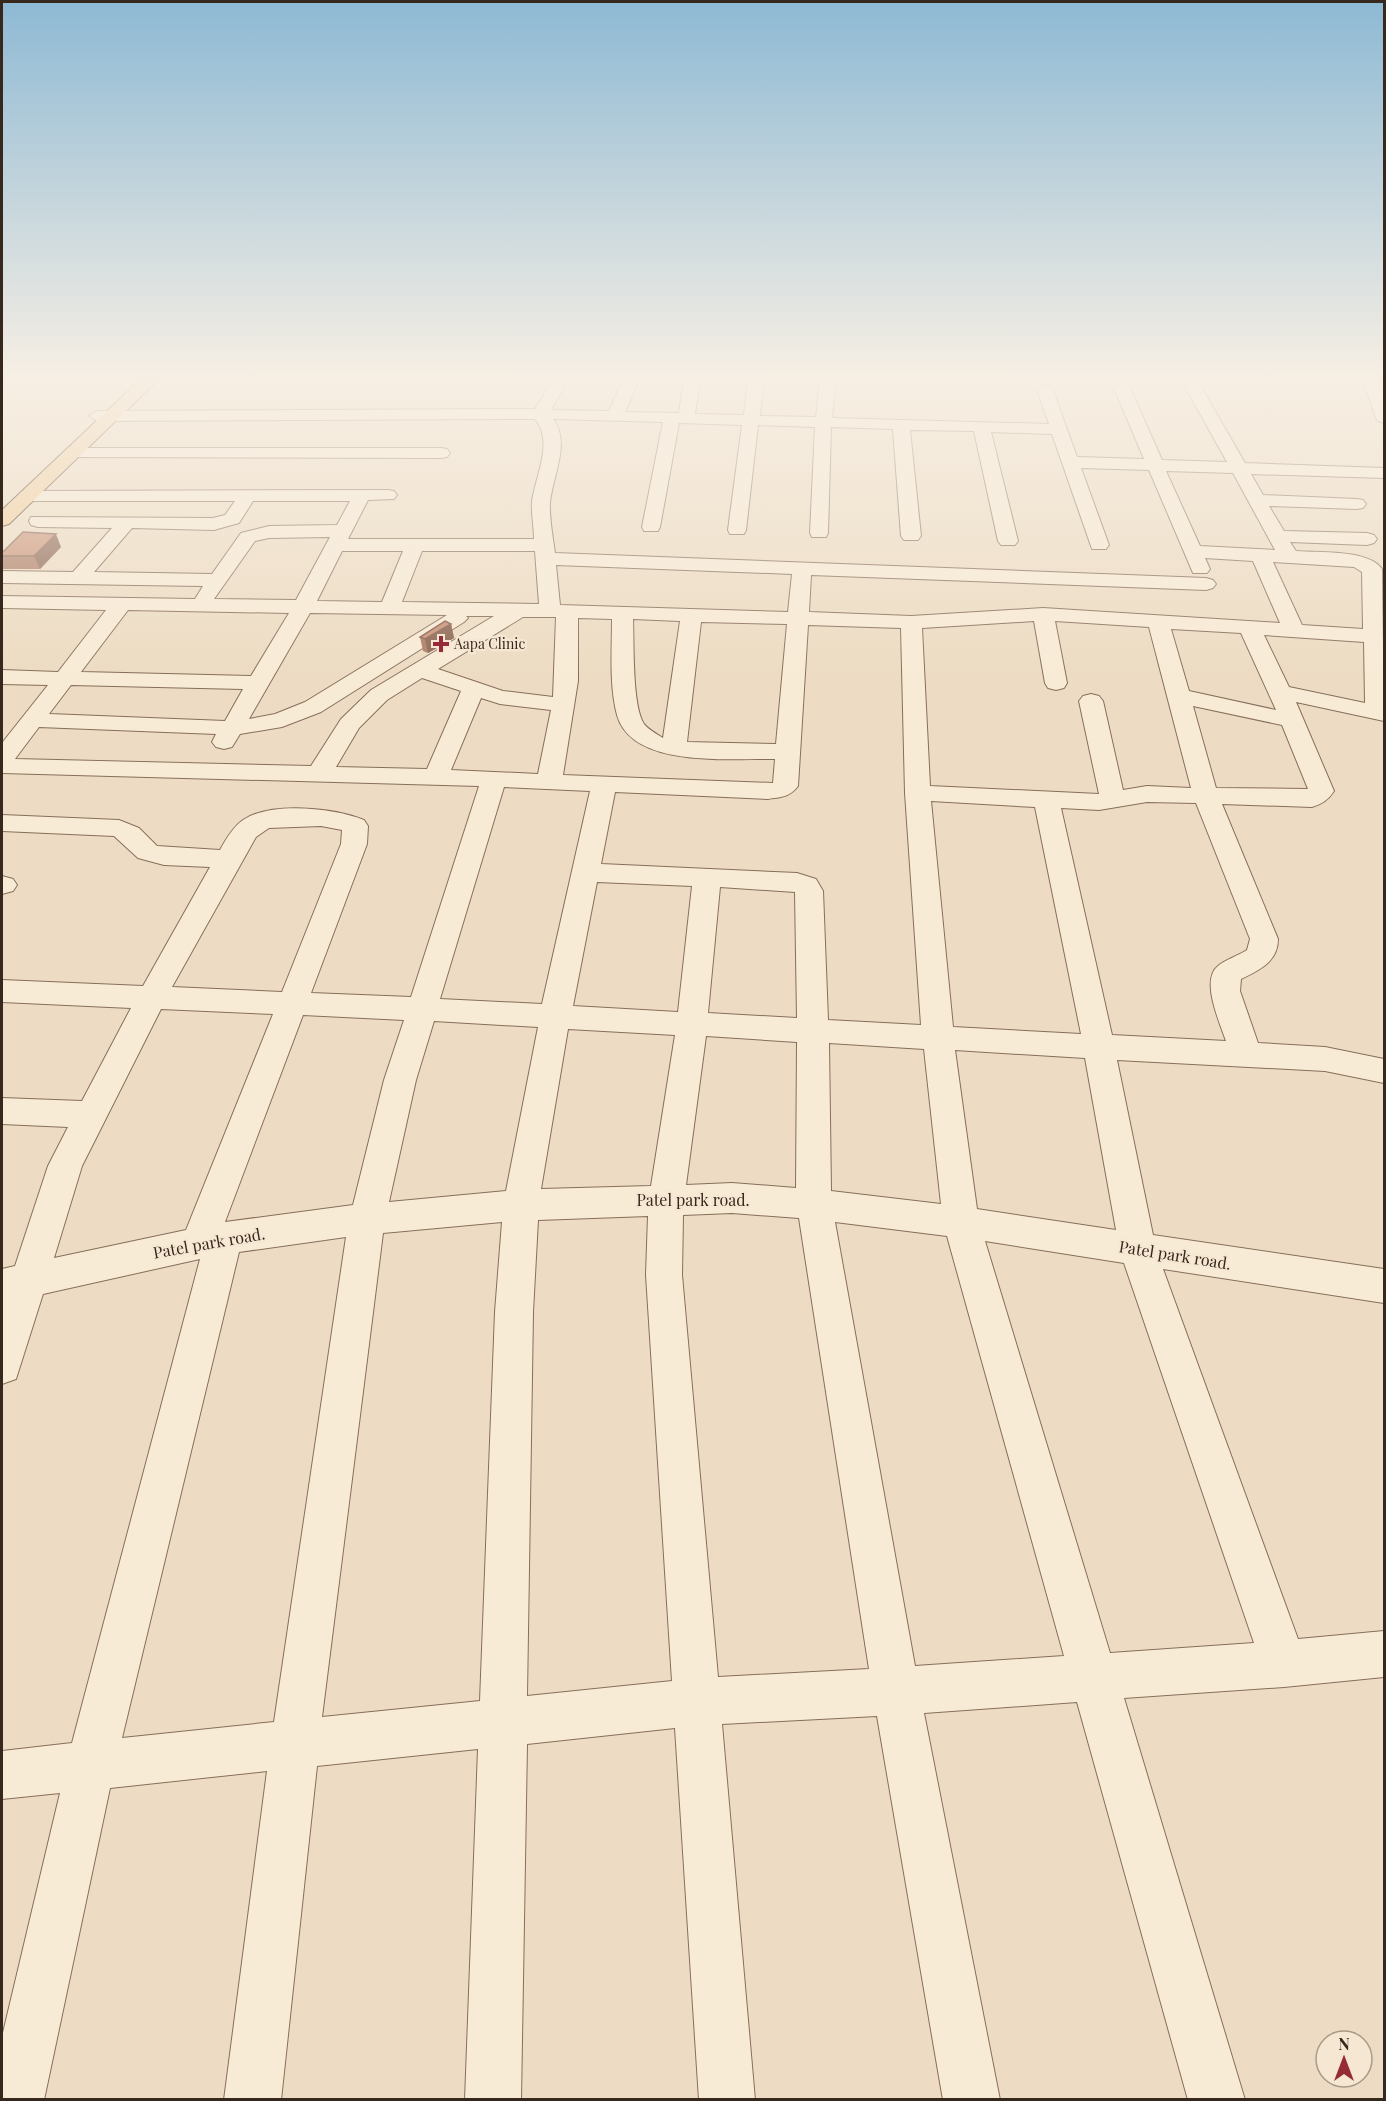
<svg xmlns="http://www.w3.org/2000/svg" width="1386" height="2101" viewBox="0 0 1386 2101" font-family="'Playfair Display',serif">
<rect width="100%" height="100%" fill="#eddcc3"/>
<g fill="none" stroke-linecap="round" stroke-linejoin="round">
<defs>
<g id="street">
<path d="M 553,380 L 568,380 L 551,410 L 609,411 L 623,380 L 639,380 L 625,412 L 679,413 L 684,380 L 700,380 L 695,414 L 744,415 L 748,380 L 764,380 L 760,416 L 816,417 L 820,380 L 836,380 L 832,418 L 1049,424 L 1037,390 L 1045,385 L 1053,390 L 1077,457 L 1144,459 L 1114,388 L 1122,383 L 1130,388 L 1162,460 L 1227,462 L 1184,385 L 1192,380 L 1200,385 L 1245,463 L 1384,468 L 1384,478 L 1251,474 L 1263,495 L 1357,499 L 1363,500 L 1366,504 L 1363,508 L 1357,509 L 1269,506 L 1284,531 L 1367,533 L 1374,535 L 1377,539 L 1374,543 L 1367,545 L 1290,542 L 1296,551 C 1318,553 1368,549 1382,569 L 1384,721 L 1296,702 L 1334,791 C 1328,800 1322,804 1312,807 L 1222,804 L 1278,939 C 1278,962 1259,970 1241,979 L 1240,991 L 1258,1043 L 1325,1047 L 1384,1059 L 1384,1083 L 1325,1071 L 1117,1060 L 1153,1235 L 1384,1269 L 1384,1303 L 1163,1269 L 1298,1639 L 1384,1631 L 1384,1677 L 1284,1687 L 1124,1698 L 1245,2100 L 1188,2100 L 1077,1702 L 924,1713 L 1000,2100 L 943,2100 L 877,1716 L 722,1724 L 755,2100 L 699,2100 L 675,1728 L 527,1744 L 521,2100 L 465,2100 L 478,1749 L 317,1766 L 281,2100 L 224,2100 L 267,1771 L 110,1788 L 44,2100 L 2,2100 L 2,2037 L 60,1793 L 2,1799 L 2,1751 L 72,1743 L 200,1259 L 43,1294 L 16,1379 L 2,1384 L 2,1269 L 15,1266 L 48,1166 L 68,1127 L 2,1124 L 2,1098 L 82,1101 L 131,1008 L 2,1002 L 2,980 L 143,986 L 210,867 L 164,865 L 138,858 L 114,836 L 2,831 L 2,815 L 119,820 L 139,828 L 157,846 L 220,850 C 226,839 233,827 243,820 C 271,801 335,808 364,820 L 368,826 L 367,844 L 311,993 L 411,997 L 479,786 L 2,773 L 2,743 L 48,685 L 2,684 L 2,670 L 58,672 L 106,610 L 2,608 L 2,596 L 195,599 L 203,586 L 2,583 L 2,571 L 73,572 L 112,528 L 38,527 L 31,525 L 29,521 L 31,517 L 213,518 L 225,515 L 235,501 L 27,501 L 21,500 L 18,496 L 21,492 L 27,491 L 388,490 L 394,491 L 397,495 L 394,499 L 368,500 L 348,539 L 534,539 C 534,527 531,513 532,501 C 536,474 554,442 535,419 L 97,421 L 89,416 L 97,411 L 535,409 ZM 553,419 L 663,422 L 642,527 L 644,531 L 658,531 L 660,527 L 679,423 L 742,425 L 728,530 L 730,534 L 744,534 L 746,530 L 758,425 L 815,427 L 810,533 L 812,537 L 826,537 L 828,533 L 831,427 L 893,429 L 901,536 L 904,540 L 918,540 L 921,536 L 910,430 L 974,431 L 998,541 L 1001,545 L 1015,545 L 1018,541 L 991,432 L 1052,434 L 1092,549 L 1106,549 L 1109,545 L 1081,468 L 1149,470 L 1193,573 L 1207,573 L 1210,569 L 1205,558 L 1253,561 L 1280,623 L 1043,608 L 911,616 L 809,612 L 811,575 L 1206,590 L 1213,588 L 1216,584 L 1213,580 L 1206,578 L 555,553 C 553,537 549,518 550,502 C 553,475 571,442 553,419 ZM 1166,471 L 1233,473 L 1275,550 L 1200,546 ZM 253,501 L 350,501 L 337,525 L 269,526 L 241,533 L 212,574 L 94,572 L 132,528 L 214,530 L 239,523 ZM 330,537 L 296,600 L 214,599 L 255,541 L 269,538 ZM 342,551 L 403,551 L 382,602 L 317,601 ZM 422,551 L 535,551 L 539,604 L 402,602 ZM 1273,562 L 1354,567 L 1362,572 L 1363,629 L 1302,625 ZM 556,565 L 792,574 L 788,612 L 560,605 ZM 128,610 L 289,613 L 251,676 L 81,672 ZM 310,613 L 447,615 L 305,702 L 275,714 L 249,719 ZM 466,616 L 494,616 L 371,690 L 341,719 L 311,766 L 15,759 L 39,727 L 216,734 L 212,742 L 216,747 L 224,749 L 232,747 L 240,734 L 282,727 L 321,712 L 464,622 L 468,618 ZM 523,617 L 556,617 L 553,697 L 503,691 L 438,669 ZM 578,618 L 612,619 C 612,650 609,685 617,715 C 632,769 731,758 775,759 L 773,783 L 563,775 L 578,681 ZM 633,619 L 680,621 L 663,738 C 657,734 649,730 644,724 C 632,706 634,643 633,619 ZM 1034,621 L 1045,683 L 1048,688 L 1056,690 L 1064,688 L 1067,683 L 1055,621 L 1149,627 L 1191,788 L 1147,786 L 1123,790 L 1103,701 L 1099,696 L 1091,694 L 1083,696 L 1079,701 L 1099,794 L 930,786 L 922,628 ZM 701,622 L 787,624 L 776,744 L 687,742 ZM 808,625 L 901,628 L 905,793 L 921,1025 L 828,1020 L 823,891 L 816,879 L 797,873 L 601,864 L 615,792 L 768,799 C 781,797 790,797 798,786 ZM 1171,629 L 1241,633 L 1276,710 L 1189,691 ZM 1264,635 L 1364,642 L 1365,703 L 1289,687 ZM 422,678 L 461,691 L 427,769 L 336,767 L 359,728 L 387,700 ZM 71,685 L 243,689 L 225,721 L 49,714 ZM 481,698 L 500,704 L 551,710 L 538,774 L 451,770 ZM 1193,706 L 1282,725 L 1308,789 L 1216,788 ZM 504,787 L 590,791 L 542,1004 L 440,999 ZM 931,801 L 1035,807 L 1081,1034 L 953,1027 ZM 1147,802 L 1196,803 L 1250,939 L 1247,950 C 1238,956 1226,959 1218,966 C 1200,980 1220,1023 1226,1041 L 1112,1035 L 1061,808 L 1099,810 ZM 321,826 L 342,830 L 341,844 L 282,992 L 172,987 L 256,837 L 269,828 ZM 597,882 L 692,886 L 678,1012 L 573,1006 ZM 720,887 L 795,892 L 797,1018 L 708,1013 ZM 161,1009 L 273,1014 L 186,1230 L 54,1258 L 82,1166 ZM 303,1015 L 404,1020 L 384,1080 L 353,1205 L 225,1222 ZM 434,1021 L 538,1027 L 506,1191 L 389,1202 L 416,1080 ZM 568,1029 L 675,1035 L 651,1186 L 541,1189 ZM 706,1036 L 797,1042 L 796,1188 L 732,1183 L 686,1185 ZM 829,1043 L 924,1049 L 941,1204 L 831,1191 ZM 955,1050 L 1085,1058 L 1116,1230 L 977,1209 ZM 732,1213 L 799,1218 L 869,1669 L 718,1677 L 682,1275 L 683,1215 ZM 648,1216 L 646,1275 L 672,1681 L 527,1696 L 533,1312 L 538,1220 ZM 502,1222 L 495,1312 L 480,1701 L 322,1717 L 383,1233 ZM 835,1222 L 947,1236 L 1064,1656 L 915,1666 ZM 346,1237 L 274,1722 L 122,1738 L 239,1252 ZM 985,1241 L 1124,1263 L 1254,1643 L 1110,1653 Z"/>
<polygon points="1363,380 1379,380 1384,397 1384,423 1378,421 1376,418"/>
<polygon points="73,448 441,448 447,449 450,453 447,457 441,458 67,457 64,453 67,449"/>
<polygon points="2,876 13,879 17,885 13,891 2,894"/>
</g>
<polygon id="primary" points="140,380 158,380 9,524 2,526 2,510"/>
</defs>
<use href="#street" stroke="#876e5a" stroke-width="2"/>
<use href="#primary" stroke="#553d2e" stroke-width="2"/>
<use href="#street" fill="#f8ebd6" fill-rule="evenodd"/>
<use href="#primary" fill="#f0cd9b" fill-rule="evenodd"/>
</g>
<g fill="#ae7f68">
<polygon points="61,547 40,569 2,569 2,570 2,556"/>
<polygon points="451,624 454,638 428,653 423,651 420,637"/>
</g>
<g fill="#8d6855">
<polygon points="56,534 61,547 40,569 34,556"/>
<polygon points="451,624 454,638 428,653 425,639"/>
</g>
<g fill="#ca9479" stroke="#8d6855" stroke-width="1.5">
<polygon points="23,532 56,534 34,556 2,556 2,552 4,551"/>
<polygon points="445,621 451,624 425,639 420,637"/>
</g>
<linearGradient id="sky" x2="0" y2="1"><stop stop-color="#8db9d4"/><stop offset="0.56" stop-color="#f7efe4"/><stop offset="1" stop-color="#f7efe4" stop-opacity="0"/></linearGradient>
<rect width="1386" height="674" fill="url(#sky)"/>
<path fill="#952b36" stroke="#f5e7d2" stroke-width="2" d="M438 635h6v6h6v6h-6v6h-6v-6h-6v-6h6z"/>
<g text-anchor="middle" stroke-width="4.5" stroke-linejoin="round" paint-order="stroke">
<g font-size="14" fill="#37281e" stroke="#f5e7d2" text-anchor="start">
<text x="454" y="649">Aapa Clinic</text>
</g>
<g font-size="16" fill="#37281e" stroke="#f5e7d2">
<text x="693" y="1206">Patel park road.</text>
<text transform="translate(209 1243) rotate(-10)" y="6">Patel park road.</text>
<text transform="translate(1175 1255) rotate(9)" y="6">Patel park road.</text>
</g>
</g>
<rect width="1386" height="2101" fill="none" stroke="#37281e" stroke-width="6"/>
<g transform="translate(1344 2059)"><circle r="28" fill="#f5e7d2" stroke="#a99b8a" stroke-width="1.5"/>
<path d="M0-4.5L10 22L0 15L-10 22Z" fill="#952b36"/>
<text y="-9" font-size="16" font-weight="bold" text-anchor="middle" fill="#37281e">N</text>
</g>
</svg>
